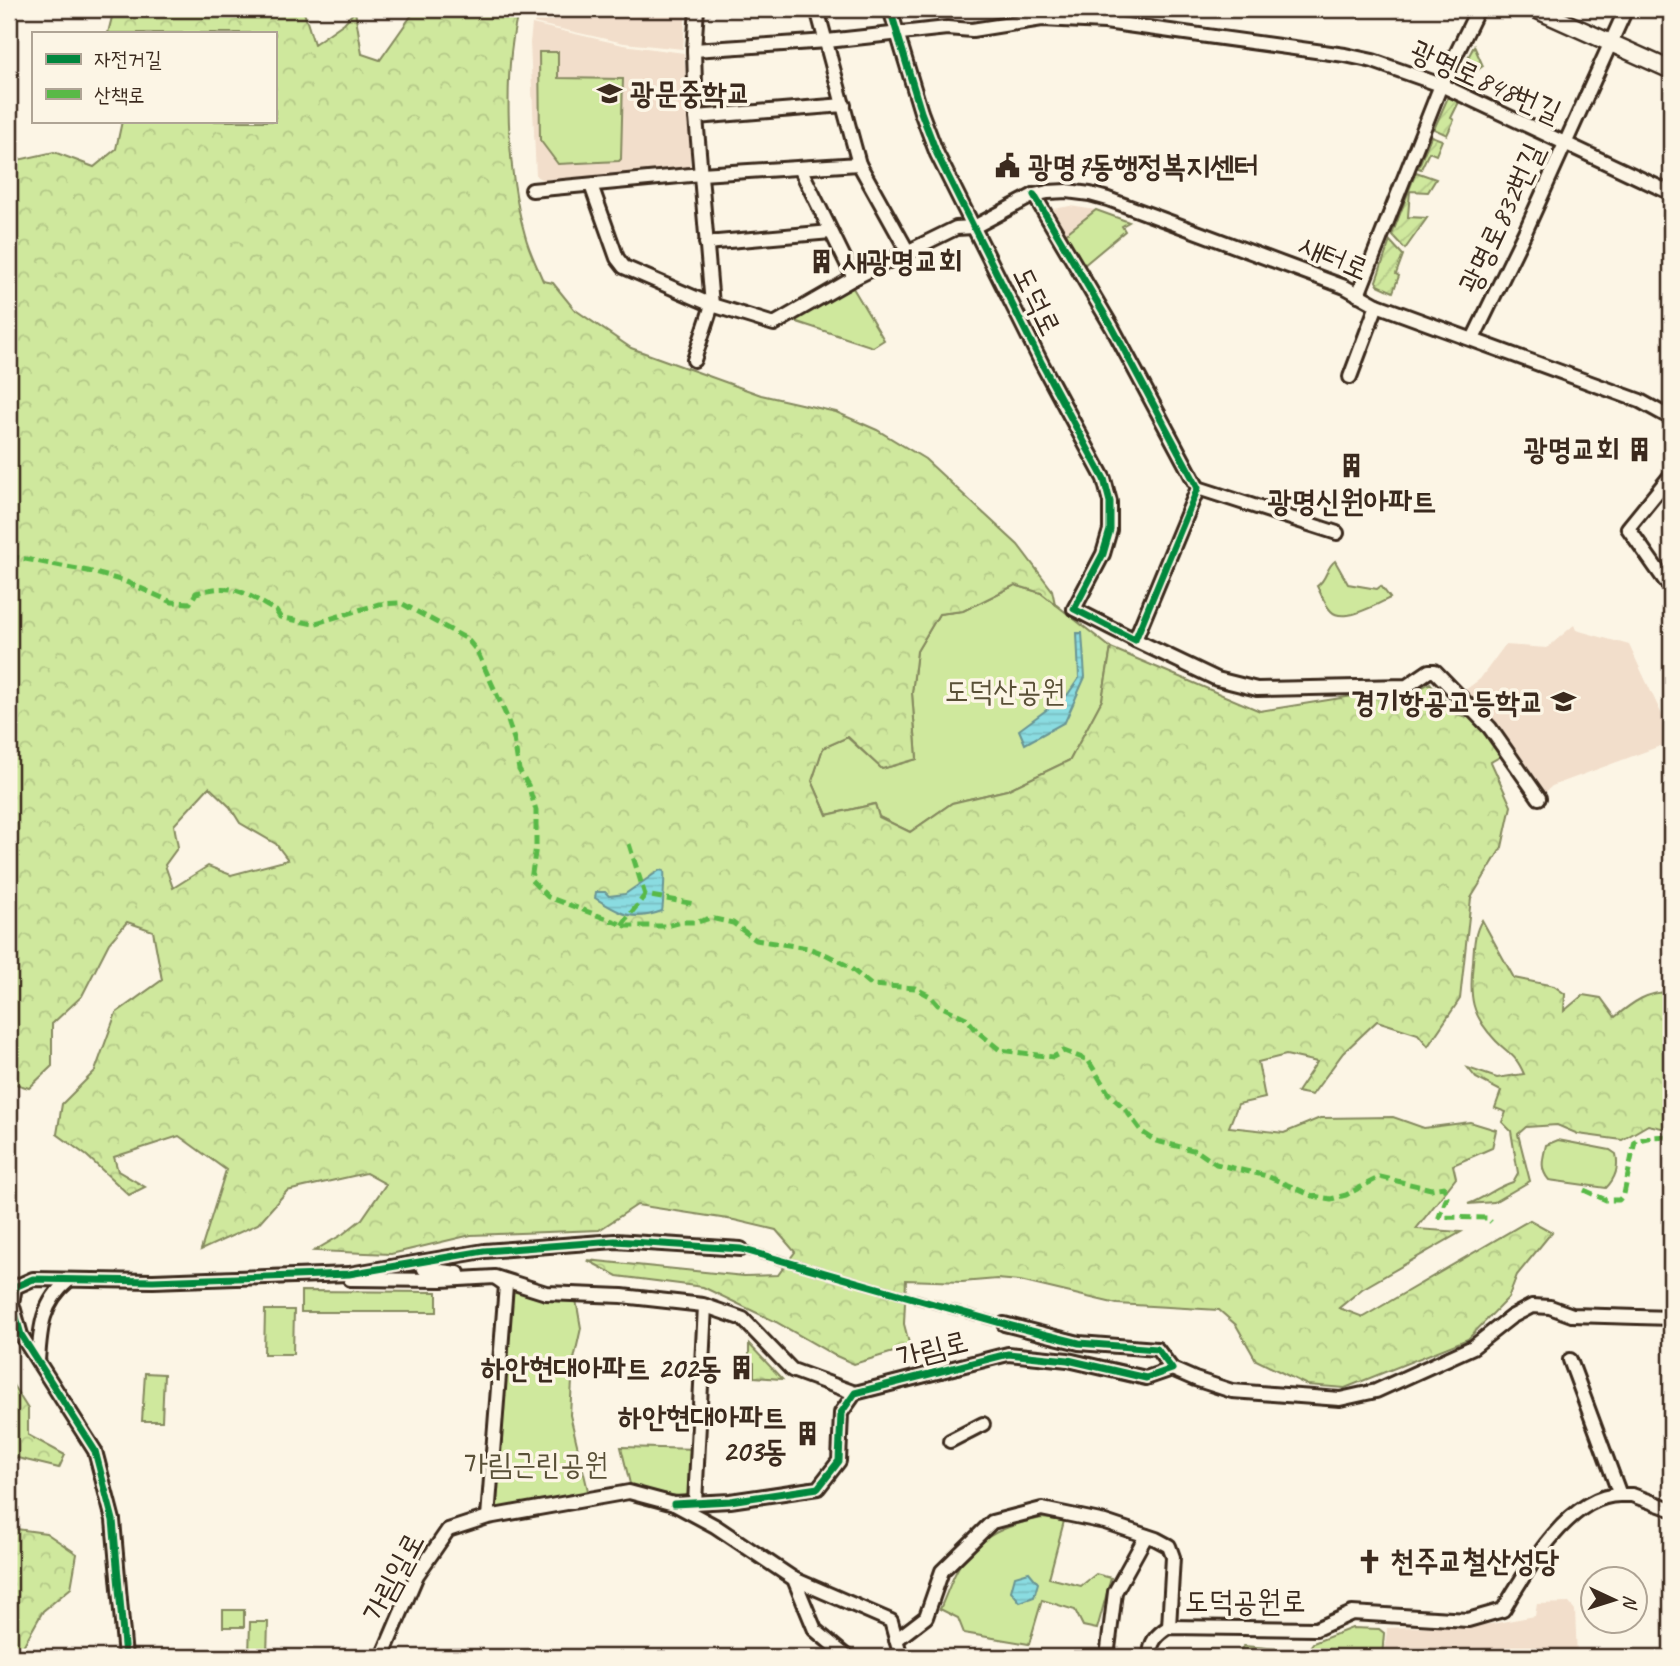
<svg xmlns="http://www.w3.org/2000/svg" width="1680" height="1666" viewBox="0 0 1680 1666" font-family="Caveat,'Poor Story',sans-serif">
<defs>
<pattern id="forest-crowns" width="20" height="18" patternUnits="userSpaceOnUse" patternTransform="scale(1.75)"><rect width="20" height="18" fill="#cfe89d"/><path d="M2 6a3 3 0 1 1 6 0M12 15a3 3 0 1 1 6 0" fill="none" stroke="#b3c787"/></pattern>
<pattern id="garden-furrows" width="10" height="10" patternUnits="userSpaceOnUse" patternTransform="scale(1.75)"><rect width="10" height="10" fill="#cfe89d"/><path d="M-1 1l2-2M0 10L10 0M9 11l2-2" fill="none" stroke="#b3c787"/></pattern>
<pattern id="water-rules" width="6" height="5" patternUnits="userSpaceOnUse" patternTransform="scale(1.75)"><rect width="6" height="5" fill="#8adce1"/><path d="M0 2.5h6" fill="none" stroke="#78bdc1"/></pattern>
</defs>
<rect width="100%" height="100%" fill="#fcf5e5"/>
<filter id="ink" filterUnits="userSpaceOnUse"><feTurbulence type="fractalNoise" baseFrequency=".0143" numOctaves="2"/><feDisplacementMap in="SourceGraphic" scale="14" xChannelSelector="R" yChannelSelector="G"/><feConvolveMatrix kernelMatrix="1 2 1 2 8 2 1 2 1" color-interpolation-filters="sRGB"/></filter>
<g filter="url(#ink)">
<g fill="#f2decb">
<polygon points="538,9 686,9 683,49 624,43 534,23"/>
<polygon points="532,24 623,45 684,53 690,133 690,168 542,180 536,176 530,43"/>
<polygon points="1070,206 1096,210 1064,235 1052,214 1053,209"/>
<polygon points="1574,625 1576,630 1629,645 1671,734 1671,742 1552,786 1539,798 1464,691 1480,679 1505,645 1547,648"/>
<polygon points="1569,1603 1575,1610 1577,1657 1384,1657 1387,1628 1491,1624 1535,1616 1537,1604"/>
</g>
<g fill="#cfe89d" stroke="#85895e" stroke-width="2">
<polygon points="539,52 558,52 558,78 623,79 621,159 619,161 558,164 540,140"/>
<polygon points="1096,210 1129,222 1122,226 1125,231 1083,266 1064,235"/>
<polygon points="853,288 884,340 873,347 788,319"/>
<path d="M 1335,561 L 1348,584 L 1377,589 L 1381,586 L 1390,598 C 1378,604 1343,624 1331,611 C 1325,605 1321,594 1317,586 C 1327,580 1326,567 1335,561 Z"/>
<polygon points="1015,585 1041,593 1111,648 1102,700 1070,760 1007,790 952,803 910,832 879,817 875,804 827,815 812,781 823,748 847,737 882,769 917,759 912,693 917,651 939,614 963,611"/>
<path d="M 1558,1140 L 1610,1150 L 1616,1154 C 1619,1167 1615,1179 1606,1188 L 1549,1180 C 1539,1169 1543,1158 1546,1145 Z"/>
<polygon points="506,1285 575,1294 581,1328 573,1364 570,1415 590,1499 488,1517"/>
<polygon points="301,1291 437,1292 437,1312 301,1312"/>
<polygon points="265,1310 294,1310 293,1354 264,1354"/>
<polygon points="145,1373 164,1374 162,1421 142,1421"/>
<polygon points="621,1447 698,1449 695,1499 631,1488"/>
<path d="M 1042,1518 L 1064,1521 L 1049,1578 L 1081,1586 L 1096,1574 L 1111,1578 L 1097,1629 L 1083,1626 L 1075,1610 L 1042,1600 L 1029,1644 L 964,1633 L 958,1618 L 940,1609 C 947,1594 952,1577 961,1563 C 979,1535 1011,1524 1042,1518 Z"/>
<rect x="223" y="1610" width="21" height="17"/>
<polygon points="250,1622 268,1622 267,1656 249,1656"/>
<polygon points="1352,1628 1379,1629 1384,1633 1382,1657 1316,1657 1308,1650 1313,1643"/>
<polygon points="1244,1646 1279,1649 1285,1657 1238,1657 1239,1651"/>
</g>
<g fill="url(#forest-crowns)" stroke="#85895e" stroke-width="2" fill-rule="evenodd">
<path d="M 114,9 L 303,9 L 314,44 L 344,23 L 355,11 L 362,54 L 380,60 L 416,9 L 519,9 C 502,72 507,172 525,235 C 529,251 537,266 543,281 L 553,283 L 574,309 L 631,348 L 761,395 L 836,412 L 877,430 L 925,459 L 1018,545 L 1052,590 L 1055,604 L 1041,593 L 1015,585 L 963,611 L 939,614 L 917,651 L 912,693 L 917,759 L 882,769 L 848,737 L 823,748 L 812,781 L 827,815 L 875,804 L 879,817 L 910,832 L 952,803 L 1007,790 L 1070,760 L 1102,700 L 1111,648 L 1260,711 L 1359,695 L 1403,698 L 1430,683 L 1456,714 L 1476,719 L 1503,755 L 1491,762 L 1511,806 L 1502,847 L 1471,898 L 1460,999 L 1428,1046 L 1418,1034 L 1377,1021 L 1343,1053 L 1312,1095 L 1297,1092 L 1317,1062 L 1286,1055 L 1258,1062 L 1265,1098 L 1238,1104 L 1229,1127 L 1284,1133 L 1320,1118 L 1393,1117 L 1424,1128 L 1470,1122 L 1496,1130 L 1492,1148 L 1453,1165 L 1456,1178 L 1416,1229 L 1461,1232 L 1362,1289 L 1339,1308 L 1363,1317 L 1530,1220 L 1552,1232 L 1517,1275 L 1508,1298 L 1468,1339 L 1345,1388 L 1307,1385 L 1256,1360 L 1236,1325 L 1219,1310 L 1117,1304 L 1020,1281 L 997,1279 L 962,1282 L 906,1280 L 904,1324 L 910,1347 L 854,1364 L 834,1355 L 776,1322 L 703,1287 L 617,1276 L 587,1260 L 744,1276 L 778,1275 L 795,1252 L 776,1230 L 734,1220 L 637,1205 L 599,1230 L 471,1235 L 391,1254 L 314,1251 L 343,1234 L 362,1219 L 386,1184 L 366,1173 L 287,1191 L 258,1224 L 201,1250 L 226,1170 L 179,1136 L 114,1157 L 118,1171 L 145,1187 L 129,1195 L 87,1156 L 57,1134 L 62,1104 L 95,1071 L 116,1013 L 162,980 L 153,931 L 127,922 L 109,943 L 82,996 L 52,1024 L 52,1066 L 29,1088 L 9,1082 L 9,750 L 12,747 L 9,744 L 9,162 L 54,152 L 94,167 L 116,149 L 122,121 L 275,121 L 275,33 L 108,33 ZM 209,787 L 230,807 L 240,823 L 276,844 L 288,860 L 231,875 L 208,866 L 173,888 L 165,865 L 178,847 L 174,825 Z"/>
<path d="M 1482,920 L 1514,978 L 1554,986 L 1565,994 L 1564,1011 L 1583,995 L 1601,998 L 1615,1017 C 1633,1002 1648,991 1671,992 L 1671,1130 L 1648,1125 L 1622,1140 L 1578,1134 L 1557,1125 L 1526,1127 L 1518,1134 L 1530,1181 L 1494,1202 L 1468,1204 C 1485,1198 1496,1187 1513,1182 L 1518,1173 L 1511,1131 L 1502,1122 L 1506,1112 L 1495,1108 L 1501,1091 L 1476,1078 L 1468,1068 L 1497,1078 L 1524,1074 C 1516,1055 1510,1055 1496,1041 C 1471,1015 1469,997 1473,962 C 1474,946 1474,933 1482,920 Z"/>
<polygon points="749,1344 782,1379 754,1377 754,1363 749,1362"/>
<polygon points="9,1379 28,1409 28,1435 65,1455 59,1468 9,1456"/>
<polygon points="9,1528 46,1533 77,1554 71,1588 43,1611 17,1657 9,1657"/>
</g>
<g fill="url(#garden-furrows)" stroke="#85895e" stroke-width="2">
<polygon points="1474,46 1483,66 1472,74 1463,91 1453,86"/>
<polygon points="1449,95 1460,100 1451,118 1454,120 1447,135 1434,129"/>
<polygon points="1431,136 1442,140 1436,155 1429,152 1421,169 1418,168"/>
<polygon points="1416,172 1436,179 1428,192 1410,191 1408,217 1427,218 1405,249 1392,235"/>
<polygon points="1390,241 1403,255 1396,274 1399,276 1393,292 1378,285 1376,281"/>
</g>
<g fill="url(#water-rules)" stroke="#6a9593" stroke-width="2">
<polygon points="1077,633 1082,633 1085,677 1065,722 1025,744 1019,730 1068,694 1079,678"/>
<path d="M 660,870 L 664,871 C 665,874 663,908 662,911 C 632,922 621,914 595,898 L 596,892 L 605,892 L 609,896 L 625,894 Z"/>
<polygon points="1029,1572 1038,1583 1034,1597 1020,1602 1011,1591 1015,1576"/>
</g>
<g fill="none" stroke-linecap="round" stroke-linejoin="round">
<polyline stroke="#d5ccbd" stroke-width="12" stroke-dasharray="12 6" stroke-linecap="butt" points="741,1249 1004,1324"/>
<defs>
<g id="minor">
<polyline points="817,9 859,164 908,252"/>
<polyline points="890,9 921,112 937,154 1042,364 1104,479 1110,502 1110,530 1103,554 1074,609 1135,640 1198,488 1112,327 1034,195"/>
<polyline points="694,50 827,41 947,28 972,30 1042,19 1105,22 1345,55 1373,61 1441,85 1671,193"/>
<polyline points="696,117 844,105"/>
<polyline points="800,168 854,278"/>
<polyline points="591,185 617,258 624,267 712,305 774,324 854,278 956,228 974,227 1034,195 1048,192 1067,191 1090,194 1108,199 1345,287 1377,305 1640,401 1671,418"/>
<polyline points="532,190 701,174 859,164"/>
<polyline points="706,243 831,232"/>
<polyline points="1358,295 1441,85 1478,9"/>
<polyline points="1473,339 1526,230 1626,9"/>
<polyline points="694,360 712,305 696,117 694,50 697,9"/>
<polyline points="1350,377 1377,305"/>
<polyline points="1671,475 1628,528 1671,589"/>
<polyline points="1198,488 1337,533"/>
<polyline points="1135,640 1217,679 1257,689 1407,686 1429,671 1435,671 1490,728 1539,798"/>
<polyline points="421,1262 424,1269 458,1273"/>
<polyline points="350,1279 442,1280 495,1277 546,1293 622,1296 703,1305 743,1319 792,1370 855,1393"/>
<path d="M 38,1361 C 40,1328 42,1302 69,1280"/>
<polyline points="1172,1369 1195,1379 1232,1391 1340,1399 1376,1391 1473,1347 1511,1317 1532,1306 1550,1307 1572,1315 1671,1318"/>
<polyline points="950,1441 983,1424"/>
<polyline points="1620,1495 1632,1495 1671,1509"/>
<polyline points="695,1503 705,1306"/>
<polyline points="674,1504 730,1501 818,1488 839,1461 841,1413 855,1393 1008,1354 1068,1360 1146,1378 1172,1369 1157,1349 1079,1343 1004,1324"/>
<polyline points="488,1517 506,1285 496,1278"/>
<polyline points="794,1579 891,1621 901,1657"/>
<polyline points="896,1640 926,1617 942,1571 992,1522 1042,1509 1105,1522 1156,1539 1169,1546 1173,1557 1169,1627"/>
<polyline points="125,1657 113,1520 95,1451 21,1335 12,1303 15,1287 33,1279 153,1281 349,1274 484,1251 615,1241 741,1249"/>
<polyline points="382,1657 417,1575 448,1530 488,1517 629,1492 674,1504 715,1526 794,1579 815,1630 847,1657"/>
<polyline points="1107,1657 1115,1592 1146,1536"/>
<path d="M 1150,1657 C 1150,1642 1156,1635 1169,1627 L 1316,1629 L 1352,1613 L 1468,1620 L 1503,1610 C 1526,1571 1569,1495 1620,1495 L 1570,1360"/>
</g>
<polyline id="major" points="1535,9 1671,70"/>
</defs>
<use href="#minor" stroke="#3b2a1e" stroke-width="18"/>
<use href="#major" stroke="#3b2a1e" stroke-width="21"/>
<use href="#minor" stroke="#fcf5e5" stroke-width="12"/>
<use href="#major" stroke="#fcf5e5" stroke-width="16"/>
<g stroke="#58b947" stroke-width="5" stroke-dasharray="10 5" stroke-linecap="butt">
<path d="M 9,556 L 88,571 L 124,581 L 172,602 L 190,603 L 196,593 C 234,582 243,592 276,611 L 280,617 L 313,624 L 379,604 L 401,603 L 467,639 L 477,651 L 506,715 L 514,739 L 519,770 L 528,785 L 536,810 L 536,846 L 531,880 L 548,897 L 626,926 L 666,926 L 682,922 L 698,922 L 710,918 L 733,923 L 756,940 L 808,948 L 827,955 L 848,966 L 871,985 L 915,988 L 930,996 L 938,1005 L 966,1018 L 978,1032 L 1000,1050 L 1053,1057 L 1064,1051 L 1088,1060 L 1109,1094 L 1125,1109 L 1142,1132 L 1156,1141 L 1197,1151 L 1216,1164 L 1267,1176 L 1313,1196 L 1331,1199 L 1346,1195 L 1380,1177 L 1431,1189 L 1444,1187 L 1447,1197 L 1439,1217 L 1487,1218 L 1491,1222"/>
<polyline points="629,844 645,895"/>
<polyline points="622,925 645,895 695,904"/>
<polyline points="1584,1190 1606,1200 1619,1200 1624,1194 1635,1141 1652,1137 1671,1136"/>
</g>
<defs>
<g id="cycleway">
<polyline points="890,9 921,112 937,154 1042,364 1104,479 1110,502 1110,530 1103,554 1074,609 1135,640 1198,488 1112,327 1034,195"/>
<polyline points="125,1657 113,1520 95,1451 21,1335 12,1303 15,1287 33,1279 153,1281 349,1274 484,1251 615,1241 741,1249 1004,1324 1079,1343 1157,1349 1172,1369 1146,1378 1068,1360 1008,1354 855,1393 841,1413 839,1461 818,1488 730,1501 674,1504"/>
</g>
</defs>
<use href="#cycleway" stroke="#fcf5e5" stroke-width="11"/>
<use href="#cycleway" stroke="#00873e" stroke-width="7"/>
</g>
</g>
<defs>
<symbol id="school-bare" viewBox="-9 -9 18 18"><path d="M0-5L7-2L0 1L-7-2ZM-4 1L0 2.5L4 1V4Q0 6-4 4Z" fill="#3b2a1e" stroke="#fcf5e5" stroke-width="2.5" paint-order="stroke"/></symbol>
<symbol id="civic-bare" viewBox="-9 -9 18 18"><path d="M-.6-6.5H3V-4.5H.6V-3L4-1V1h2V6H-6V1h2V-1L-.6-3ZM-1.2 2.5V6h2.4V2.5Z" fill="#3b2a1e" stroke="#fcf5e5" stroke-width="2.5" paint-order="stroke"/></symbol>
<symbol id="building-bare" viewBox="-9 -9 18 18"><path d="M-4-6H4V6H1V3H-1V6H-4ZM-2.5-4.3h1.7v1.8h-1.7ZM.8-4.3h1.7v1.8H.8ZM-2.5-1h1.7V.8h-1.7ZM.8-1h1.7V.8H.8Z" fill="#3b2a1e" stroke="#fcf5e5" stroke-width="2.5" paint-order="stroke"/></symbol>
<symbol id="church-bare" viewBox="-9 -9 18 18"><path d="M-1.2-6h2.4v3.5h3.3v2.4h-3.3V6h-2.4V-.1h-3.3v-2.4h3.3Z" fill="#3b2a1e" stroke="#fcf5e5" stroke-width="2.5" paint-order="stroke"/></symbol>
</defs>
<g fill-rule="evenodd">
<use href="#school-bare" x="592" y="76" width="35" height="35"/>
<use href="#civic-bare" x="990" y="148" width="35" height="35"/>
<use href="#building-bare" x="804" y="244" width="35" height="35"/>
<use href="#building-bare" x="1622" y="432" width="35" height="35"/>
<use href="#building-bare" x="1334" y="448" width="35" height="35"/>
<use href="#school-bare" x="1546" y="684" width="35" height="35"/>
<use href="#building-bare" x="724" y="1350" width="35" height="35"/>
<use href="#building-bare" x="790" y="1416" width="35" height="35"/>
<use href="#church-bare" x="1352" y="1544" width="35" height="35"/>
</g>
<g text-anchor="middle" stroke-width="7" stroke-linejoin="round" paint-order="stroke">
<g font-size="30" fill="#3b2a1e" stroke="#fcf5e5">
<text transform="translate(1486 81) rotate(24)" y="10">광명로848번길</text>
<text transform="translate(1501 218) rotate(-65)" y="10">광명로832번길</text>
<text transform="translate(1334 257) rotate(23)" y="10">새터로</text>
<text transform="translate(1037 301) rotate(64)" y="10">도덕로</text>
<text transform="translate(932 1349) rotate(-14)" y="10">가림로</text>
<text transform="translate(393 1577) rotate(-62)" y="10">가림일로</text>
<text x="1245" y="1611">도덕공원로</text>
</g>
<g font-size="30" font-weight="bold" fill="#3b2a1e" stroke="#fcf5e5" text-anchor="start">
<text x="630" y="103">광문중학교</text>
<text x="1028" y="176">광명7동행정복지센터</text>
<text x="842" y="271">새광명교회</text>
<text x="1620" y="459" text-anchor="end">광명교회</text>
<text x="1352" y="511" text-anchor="middle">광명신원아파트</text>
<text x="1544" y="712" text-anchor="end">경기항공고등학교</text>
<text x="722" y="1378" text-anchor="end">하안현대아파트 202동</text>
<text x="787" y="1427" text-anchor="end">하안현대아파트<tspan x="787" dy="34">203동</tspan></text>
<text x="1390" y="1571">천주교철산성당</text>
</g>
<g font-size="30" fill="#595037" stroke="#fcf5e5">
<text x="1005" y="701">도덕산공원</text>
<text x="536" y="1474">가림근린공원</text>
</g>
</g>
<rect width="1680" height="1666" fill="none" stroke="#fcf5e5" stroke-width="35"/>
<rect x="18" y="18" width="1645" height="1631" fill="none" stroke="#3b2a1e" stroke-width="2.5" filter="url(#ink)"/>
<rect x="32" y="32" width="245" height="91" fill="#fcf5e5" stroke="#afa495" stroke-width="2"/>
<rect x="46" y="54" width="35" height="10" fill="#00873e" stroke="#afa495" stroke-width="2"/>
<text x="94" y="66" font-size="21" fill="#3b2a1e">자전거길</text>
<rect x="46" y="89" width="35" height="10" fill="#58b947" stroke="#afa495" stroke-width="2"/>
<text x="94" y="102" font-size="21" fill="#3b2a1e">산책로</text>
<g transform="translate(1614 1600) rotate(94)"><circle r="33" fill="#fcf5e5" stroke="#afa495" stroke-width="2"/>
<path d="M0-5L12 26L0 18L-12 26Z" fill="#3b2a1e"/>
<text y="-10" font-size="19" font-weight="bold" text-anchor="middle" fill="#3b2a1e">N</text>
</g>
</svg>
